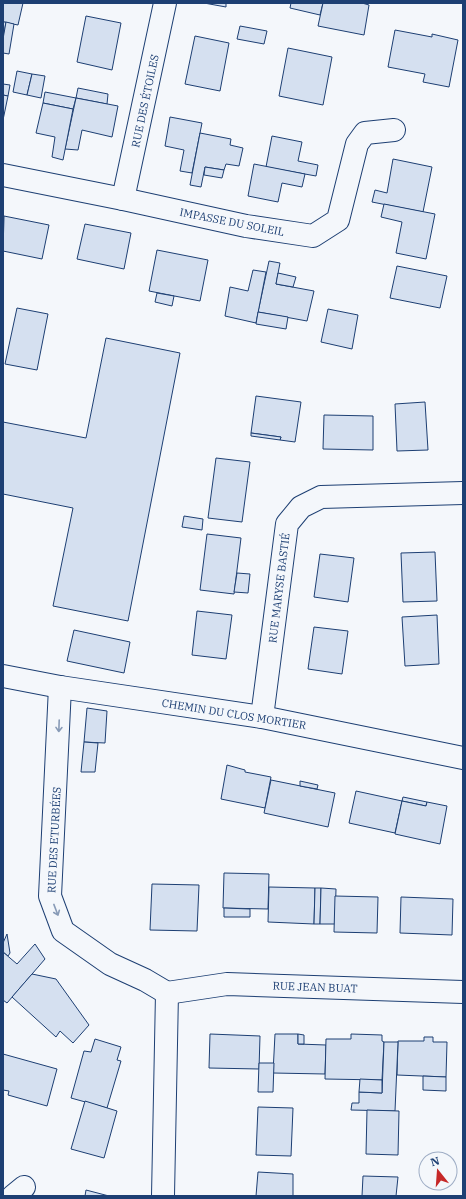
<svg xmlns="http://www.w3.org/2000/svg" width="466" height="1199" viewBox="0 0 466 1199" font-family="'IBM Plex Serif',serif">
<rect width="100%" height="100%" fill="#f4f7fb"/>
<g fill="#d5e0f0" stroke="#1d3f73">
<polygon points="3,3 23,3 18,25 3,22"/>
<polygon points="204,3 226,3 226,7"/>
<polygon points="291,3 323,3 320,15 290,8"/>
<polygon points="323,3 362,3 369,5 364,35 318,26"/>
<polygon points="86,16 121,23 112,70 77,62"/>
<polygon points="3,22 6,22 3,39"/>
<polygon points="6,22 14,24 9,54 3,53 3,39"/>
<polygon points="240,26 267,31 264,44 237,39"/>
<polygon points="395,30 432,37 432,34 458,40 449,87 423,82 425,74 388,67"/>
<polygon points="195,36 229,43 220,91 185,84"/>
<polygon points="288,48 332,57 323,105 279,96"/>
<polygon points="17,71 32,74 27,95 13,92"/>
<polygon points="32,74 45,76 41,98 27,95"/>
<polygon points="3,84 10,85 8,96 3,95"/>
<polygon points="78,88 108,94 107,104 76,98"/>
<polygon points="45,92 76,98 73,109 43,103"/>
<polygon points="3,95 8,96 3,120"/>
<polygon points="76,98 118,106 112,137 82,130 78,150 65,149"/>
<polygon points="43,103 73,109 63,160 52,157 55,137 36,133"/>
<polygon points="170,117 202,123 192,173 180,171 184,150 165,146"/>
<polygon points="200,133 231,139 230,145 243,148 239,166 226,164 224,170 205,167 201,187 190,185"/>
<polygon points="272,136 302,142 298,161 318,165 316,176 266,167"/>
<polygon points="393,159 432,167 423,212 372,202 375,190 387,193"/>
<polygon points="254,164 305,174 302,187 282,183 278,202 248,196"/>
<polygon points="205,167 224,170 222,178 204,175"/>
<polygon points="384,204 435,214 426,259 396,253 402,222 381,217"/>
<polygon points="4,216 49,225 42,259 3,251"/>
<polygon points="85,224 131,233 124,269 77,259"/>
<polygon points="157,250 208,260 200,301 149,291"/>
<polygon points="269,261 280,263 276,284 314,291 307,321 258,312"/>
<polygon points="397,266 447,276 440,308 390,298"/>
<polygon points="253,270 266,272 256,323 225,316 230,287 248,291"/>
<polygon points="278,273 296,277 293,287 276,284"/>
<polygon points="157,293 174,296 172,306 155,302"/>
<polygon points="17,308 48,314 37,370 5,364"/>
<polygon points="328,309 358,315 352,349 321,342"/>
<polygon points="258,312 288,317 286,329 256,324"/>
<polygon points="106,338 180,353 128,621 53,606 73,508 3,494 3,422 86,438"/>
<polygon points="256,396 301,402 295,442 280,440 281,437 251,433"/>
<polygon points="425,402 428,450 397,451 395,404"/>
<polygon points="324,415 373,416 373,450 323,449"/>
<polygon points="251,433 281,437 280,440 251,436"/>
<polygon points="216,458 250,462 242,522 208,518"/>
<polygon points="184,516 203,519 202,530 182,527"/>
<polygon points="207,534 241,538 234,594 200,590"/>
<polygon points="435,552 437,601 403,602 401,553"/>
<polygon points="320,554 354,558 348,602 314,597"/>
<polygon points="237,573 250,574 248,593 234,592"/>
<polygon points="197,611 232,615 226,659 192,655"/>
<polygon points="437,615 439,664 405,666 402,617"/>
<polygon points="314,627 348,631 342,674 308,669"/>
<polygon points="74,630 130,642 124,673 67,661"/>
<polygon points="87,708 107,711 105,743 84,742"/>
<polygon points="84,742 98,743 95,772 81,772"/>
<polygon points="227,765 245,770 245,772 271,777 265,808 221,799"/>
<polygon points="271,780 335,793 328,827 264,813"/>
<polygon points="300,781 318,785 317,789 300,786"/>
<polygon points="356,791 402,801 395,833 349,823"/>
<polygon points="403,797 427,802 426,806 402,801"/>
<polygon points="402,801 426,806 427,802 447,806 440,844 395,834"/>
<polygon points="224,873 269,874 268,909 223,908"/>
<polygon points="152,884 199,885 197,931 150,930"/>
<polygon points="269,887 315,888 314,924 268,922"/>
<polygon points="315,888 321,888 320,924 314,924"/>
<polygon points="321,888 336,889 335,924 320,924"/>
<polygon points="335,896 378,897 377,933 334,932"/>
<polygon points="401,897 453,899 452,935 400,933"/>
<polygon points="224,908 250,909 250,917 224,917"/>
<polygon points="7,934 10,953 8,956 3,952 3,943"/>
<polygon points="35,944 45,959 7,1003 3,1000 3,952 17,964"/>
<polygon points="32,974 56,979 89,1025 73,1043 60,1031 56,1037 12,997"/>
<polygon points="210,1034 260,1036 259,1069 209,1068"/>
<polygon points="275,1034 298,1034 298,1044 326,1045 325,1074 273,1073"/>
<polygon points="298,1034 304,1035 304,1044 298,1044"/>
<polygon points="351,1034 382,1035 382,1041 384,1042 382,1080 325,1079 326,1039 351,1039"/>
<polygon points="424,1037 433,1037 433,1042 447,1042 446,1077 397,1075 398,1041 424,1041"/>
<polygon points="95,1039 121,1047 117,1060 121,1061 107,1108 71,1098 84,1051 91,1052"/>
<polygon points="384,1042 398,1042 395,1111 351,1110 352,1103 359,1103 359,1092 382,1093"/>
<polygon points="3,1054 57,1069 47,1106 8,1095 9,1091 3,1090"/>
<polygon points="259,1063 274,1063 273,1092 258,1092"/>
<polygon points="423,1076 446,1077 446,1091 423,1090"/>
<polygon points="360,1079 382,1080 382,1093 359,1092"/>
<polygon points="85,1101 117,1111 104,1158 71,1149"/>
<polygon points="258,1107 293,1108 291,1156 256,1155"/>
<polygon points="367,1110 399,1111 398,1155 366,1154"/>
<polygon points="258,1172 293,1174 293,1196 256,1196"/>
<polygon points="363,1176 398,1177 396,1196 362,1196"/>
<polygon points="86,1190 109,1196 85,1196"/>
</g>
<g fill="none" stroke-linecap="round" stroke-linejoin="round">
<defs>
<g id="street">
<polyline points="3,175 123,199 246,226 313,236 338,220 357,144 365,133 394,130"/>
<polyline points="123,199 165,3"/>
<polyline points="3,676 60,687 262,717 463,758"/>
<polyline points="60,687 50,896 63,931 110,964 145,980 167,993"/>
<polyline points="262,717 287,524 301,507 321,497 463,493"/>
<polyline points="167,993 227,984 463,992"/>
<polyline points="13,1196 24,1187"/>
<polyline points="163,1196 167,993"/>
</g>
</defs>
<use href="#street" stroke="#1d3f73" stroke-width="24"/>
<use href="#street" stroke="#f4f7fb" stroke-width="22"/>
</g>
<defs><path id="oneway-shaft" d="M-6 0H5M1.5-3L5.5 0L1.5 3" fill="none" stroke-width="1.6" stroke-linecap="round" stroke-linejoin="round"/></defs>
<g stroke="#889bb7">
<use href="#oneway-shaft" transform="translate(59 726) rotate(92)"/>
<use href="#oneway-shaft" transform="translate(56 910) rotate(69)"/>
</g>
<g text-anchor="middle" stroke-width="3" stroke-linejoin="round" paint-order="stroke">
<g font-size="11" fill="#1d3f73" stroke="#f4f7fb">
<text transform="translate(145 101) rotate(-78)" y="4">RUE DES ÉTOILES</text>
<text transform="translate(232 222) rotate(11)" y="4">IMPASSE DU SOLEIL</text>
<text transform="translate(279 588) rotate(-83)" y="4">RUE MARYSE BASTIÉ</text>
<text transform="translate(234 714) rotate(9)" y="4">CHEMIN DU CLOS MORTIER</text>
<text transform="translate(54 840) rotate(-87)" y="4">RUE DES ETURBÉES</text>
<text transform="translate(315 987) rotate(2)" y="4">RUE JEAN BUAT</text>
</g>
</g>
<rect width="466" height="1199" fill="none" stroke="#1d3f73" stroke-width="8"/>
<g transform="translate(438 1171) rotate(343)"><circle r="19" fill="#f4f7fb" stroke="#9eadc5"/>
<path d="M0-3L7 15L0 10L-7 15Z" fill="#c62828"/>
<text y="-6" font-size="11" font-weight="bold" text-anchor="middle" fill="#1d3f73">N</text>
</g>
</svg>
